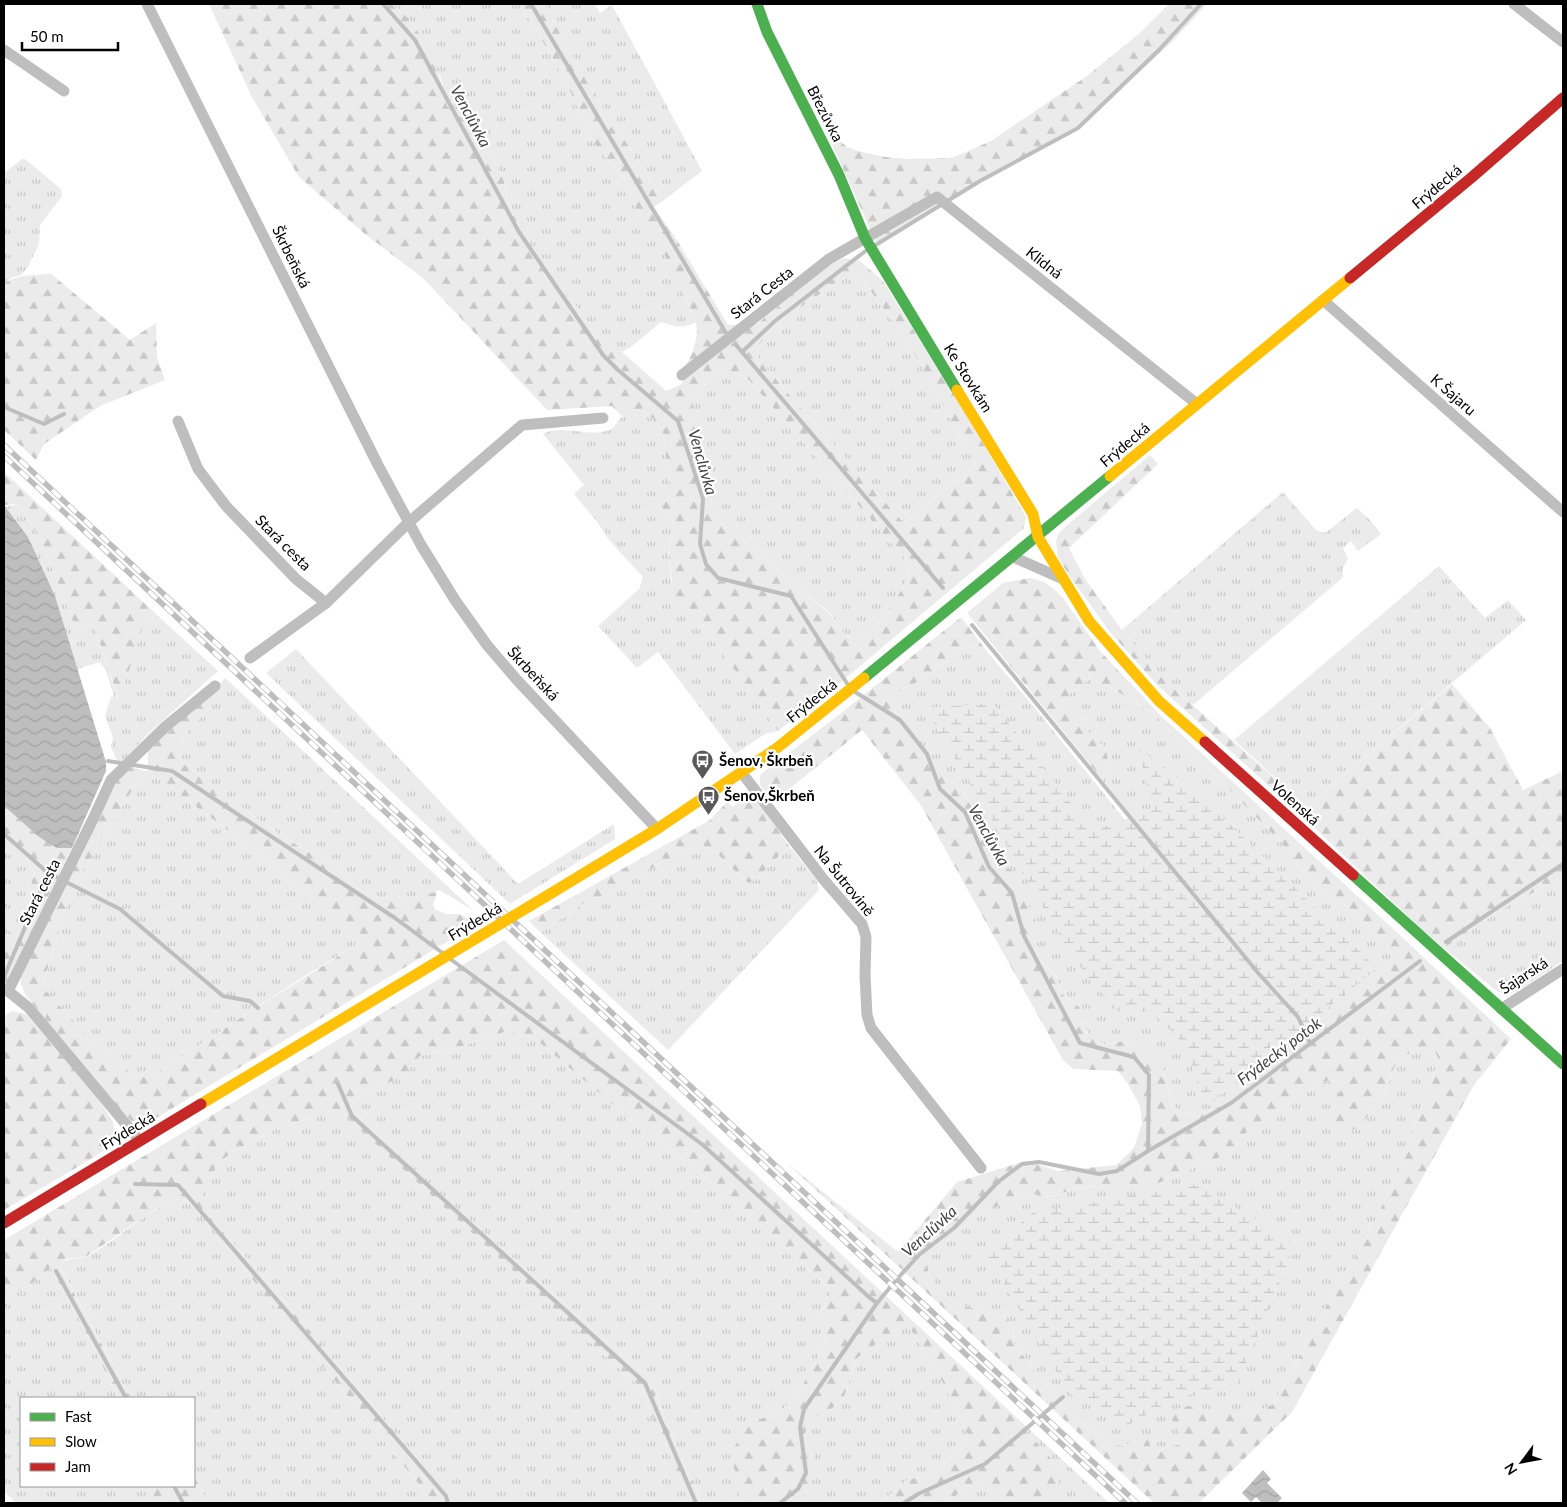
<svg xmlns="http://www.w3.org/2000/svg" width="1567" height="1507" viewBox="0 0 1567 1507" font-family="Lato,sans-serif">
<defs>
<pattern id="grass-tufts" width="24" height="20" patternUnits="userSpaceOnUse" patternTransform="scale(1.25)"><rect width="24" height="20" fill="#ebebeb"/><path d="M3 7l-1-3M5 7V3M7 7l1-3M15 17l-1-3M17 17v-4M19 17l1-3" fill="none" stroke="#c8c8c8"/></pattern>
<pattern id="forest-firs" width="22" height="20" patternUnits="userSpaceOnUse" patternTransform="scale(1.25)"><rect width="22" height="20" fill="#ebebeb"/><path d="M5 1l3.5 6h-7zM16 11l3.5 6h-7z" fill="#c8c8c8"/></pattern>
<pattern id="wetland-marsh" width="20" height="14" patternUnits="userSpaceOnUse" patternTransform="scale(1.25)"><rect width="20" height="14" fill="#ebebeb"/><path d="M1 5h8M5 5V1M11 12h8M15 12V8" fill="none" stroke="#c8c8c8"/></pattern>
<pattern id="water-waves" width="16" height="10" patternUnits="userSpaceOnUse" patternTransform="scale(1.25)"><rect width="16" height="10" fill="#bebebe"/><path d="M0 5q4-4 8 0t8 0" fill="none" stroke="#a2a2a2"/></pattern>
</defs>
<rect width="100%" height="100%" fill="#fff"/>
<g fill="url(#grass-tufts)">
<path d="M 390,4 L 519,4 L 550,53 L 572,95 L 593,141 L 624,179 L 637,210 L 650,227 L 672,267 L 696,322 C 683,329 675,327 661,322 L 631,347 L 622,352 L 614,350 L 597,335 L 579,309 L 539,264 L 525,242 L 508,201 L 504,181 L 488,150 L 470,125 L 447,106 L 441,78 L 403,13 Z"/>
<path d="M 545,4 L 595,4 L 600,13 L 612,5 L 702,171 L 664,200 C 622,136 578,73 545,4 Z"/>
<polygon points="22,159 25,159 61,189 62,196 40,225 39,244 28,267 21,275 11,278 4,284 4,173"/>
<polygon points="851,273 858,274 862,279 908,342 975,462 974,466 906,522 901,520 785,390 760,360 757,354 758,346 777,323"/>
<polygon points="724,371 733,372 748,379 909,563 908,573 905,585 880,621 868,634 857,639 845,635 830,613 783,575 758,547 748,544 732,533 720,522 712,510 711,502 713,492 706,456 700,434 694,425 690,415 694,400 704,385 718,372"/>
<path d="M 634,410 L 646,412 L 652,417 L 663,432 L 670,485 L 670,496 L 663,503 L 667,517 L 673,522 L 676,532 L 668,549 L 671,581 L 685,606 L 694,613 L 778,731 L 765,734 L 735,754 L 658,652 L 637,668 L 598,626 L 639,589 L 643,577 L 609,540 L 598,523 L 574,494 L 584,485 L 543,434 C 564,424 586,437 606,431 C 616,429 616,421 623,416 C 626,413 630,412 634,410 Z"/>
<polygon points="1283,492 1316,530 1325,533 1357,508 1371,521 1381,534 1358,551 1351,541 1343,548 1348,559 1343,568 1343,577 1341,579 1193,705 1161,677 1122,630"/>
<polygon points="19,504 41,540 76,629 94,625 118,700 145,621 156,614 218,671 150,732 119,765 111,747 113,737 105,716 111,697 114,696 106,671 100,662 77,669 55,596 28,537 5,507"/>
<polygon points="1439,566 1485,618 1508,600 1526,620 1307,807 1234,740"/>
<path d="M 969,646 L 989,654 L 1034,707 L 1216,933 L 1256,980 L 1269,1062 L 1271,1068 L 1266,1078 L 1234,1100 L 1198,1116 L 1189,1115 L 1182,1113 L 1175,1107 L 1170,1099 L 1164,1070 L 1134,1040 L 1104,1044 C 1090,1037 1082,1031 1083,1015 L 1071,1000 L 1062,994 L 1057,977 L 1039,959 L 1034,947 L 1037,926 L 1035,918 L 1010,869 L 992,859 L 966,796 L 960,787 L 945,777 L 907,731 L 896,714 L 894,706 L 896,693 C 906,686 918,683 928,676 C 945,664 946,653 969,646 Z"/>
<polygon points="296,649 518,884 614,824 615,839 510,904 266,673"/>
<path d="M 225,678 L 236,688 L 474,911 L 440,890 C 426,898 388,900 372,896 C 358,892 347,877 336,868 C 320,857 303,849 286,838 C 250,815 215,788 181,762 L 177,755 L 177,746 L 196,722 L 211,707 L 207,697 Z"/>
<path d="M 1089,679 C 1113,685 1133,703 1154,714 L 1281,842 L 1314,884 L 1357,914 L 1385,942 L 1391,951 L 1392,959 L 1390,967 L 1344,1004 L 1319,1022 L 1312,1023 L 1304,1019 L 1141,828 L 1105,783 L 1108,759 L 1105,747 L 1090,735 L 1083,717 L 1063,713 L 1060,703 L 1072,692 Z"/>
<path d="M 144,771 L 148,771 L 237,837 L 283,877 L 354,926 L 359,943 L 303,977 L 160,1071 C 155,1074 148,1078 142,1077 C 120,1074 60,1006 42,988 L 71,891 Z"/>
<polygon points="4,837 24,854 35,874 17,918 4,940"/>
<path d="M 789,846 L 816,879 L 819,890 L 668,1050 L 541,933 L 550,926 L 593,897 L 603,898 C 622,887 687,843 706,847 C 717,850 735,872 744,880 L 755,880 Z"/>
<polygon points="1563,877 1563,961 1517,991 1508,994 1498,992 1444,948 1502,909"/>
<polygon points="507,1031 533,1037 650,1136 689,1164 778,1241 832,1292 826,1301 821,1316 826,1343 801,1388 779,1414 755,1420 733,1466 738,1478 738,1496 730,1503 702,1503 689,1476 648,1377 403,1161 350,1107 365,1092 386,1084 404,1075 420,1056 454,1049"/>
<path d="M 1426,1048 L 1436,1052 L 1439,1061 L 1435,1070 L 1411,1136 L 1407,1154 L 1364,1243 L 1333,1294 L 1292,1372 L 1272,1405 L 1256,1412 L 1241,1415 L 1202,1409 L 1178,1429 L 1181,1437 L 1178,1445 L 1166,1447 L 1153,1453 L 1146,1435 L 1124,1446 L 1113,1445 L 1100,1437 L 1075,1418 L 1060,1403 L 1017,1349 L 1014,1342 L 1013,1328 L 1005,1317 L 958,1304 L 946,1297 L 929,1276 L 927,1263 L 931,1256 L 958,1231 L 985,1211 L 1006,1203 L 1022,1192 L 1049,1197 L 1082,1187 L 1156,1184 L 1225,1155 L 1237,1146 L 1242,1136 L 1256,1125 L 1319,1084 C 1328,1080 1332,1079 1340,1083 L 1342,1089 L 1339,1129 L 1355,1129 C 1370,1116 1381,1100 1389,1082 C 1392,1076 1392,1069 1396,1064 C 1403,1054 1415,1051 1426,1048 Z"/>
<polygon points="340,1109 353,1123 628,1377 642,1388 650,1411 692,1503 454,1503 266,1279 205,1212 202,1195 218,1163 234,1151 276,1129"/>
<path d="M 174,1199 L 188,1201 L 206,1219 L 291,1329 L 346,1394 L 434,1503 L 209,1503 L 194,1476 L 194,1398 L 131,1398 L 61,1268 L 60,1263 C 70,1257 81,1259 90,1255 C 119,1238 144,1214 174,1199 Z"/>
<polygon points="51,1268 92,1344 118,1398 21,1398 21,1486 148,1486 157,1503 16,1503 4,1492 4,1299 28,1286"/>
<polygon points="898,1328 910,1328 941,1379 968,1434 963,1448 925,1477 908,1479 898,1489 878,1503 795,1503 807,1493 814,1456 803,1438 812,1416 827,1412 843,1400 857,1358"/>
<polygon points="1017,1418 1109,1503 945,1503 975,1482 994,1495 1061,1469 1016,1421"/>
</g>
<g fill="url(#forest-firs)" fill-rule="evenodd">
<path d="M 209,4 L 390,4 L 403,13 L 432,50 L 447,106 L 470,125 L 488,150 L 504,181 L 508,201 L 525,242 L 539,264 L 579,309 L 597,335 L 614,350 L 622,352 L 666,391 L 682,384 L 685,367 L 693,351 L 697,335 L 696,322 L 686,298 L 660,246 L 637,210 L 624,179 L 593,141 L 572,95 L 550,53 L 519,4 L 545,4 C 578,73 622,136 664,200 L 654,207 L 675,237 L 728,325 L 758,323 L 831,264 L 844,258 L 860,261 L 882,280 L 962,407 L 1026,517 L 1024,528 L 840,683 L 778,731 L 694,613 L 676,598 L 673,591 L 668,549 L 676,532 L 673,522 L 667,517 L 663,510 L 663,503 L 670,496 L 670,485 L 663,432 L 652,417 L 646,412 L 634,410 L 622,416 L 612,406 L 547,410 L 423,278 L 365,234 L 299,177 L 252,97 ZM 851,273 L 858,274 L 862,279 L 908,342 L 975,462 L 974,466 L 906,522 L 901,520 L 785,390 L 760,360 L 757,353 L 758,346 L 777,323 ZM 724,371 L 733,372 L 748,379 L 909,563 L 908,573 L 905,585 L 880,621 L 868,634 L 857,639 L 845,635 L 830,614 L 783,575 L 758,547 L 748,544 L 732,533 L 720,522 L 712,510 L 711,502 L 713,492 L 703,444 L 690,415 L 694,400 L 704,385 L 718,372 Z"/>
<polygon points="1169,4 1207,4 1171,43 1084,122 936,207 877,244 824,127 847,147 858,151 885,157 908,159 952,158 991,141 1087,76 1140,33"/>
<path d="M 50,273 L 130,340 L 156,323 L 157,357 L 165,380 L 100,406 L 44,444 L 36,460 L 4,430 L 4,284 C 18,273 33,277 50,273 Z"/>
<polygon points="1150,455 1158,464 1069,548 1085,579 1122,630 1161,677 1307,807 1452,684 1490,728 1523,790 1563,771 1563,877 1502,909 1444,948 1420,928 1299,813 1157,685 1110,632 1070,577 1058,557 1056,542 1058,534 1065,527"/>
<polygon points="4,472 156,614 145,621 119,701 94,625 76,629 41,540 19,504 4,505"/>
<path d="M 1030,578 L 1044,582 L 1053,588 L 1063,598 L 1100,651 L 1161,716 L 1388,924 L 1511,1039 L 1474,1085 L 1292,1412 L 1199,1503 L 1154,1503 L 788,1164 L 898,1252 L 957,1182 L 1025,1161 L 1059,1171 L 1116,1165 L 1134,1148 L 1142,1124 L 1140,1106 L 1127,1082 L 1118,1071 L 1073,1069 L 1063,1060 L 920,804 L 862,730 L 773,802 L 760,785 L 760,775 L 840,714 L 961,617 L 989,654 L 969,646 C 946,653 945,664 928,676 C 918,683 906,686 896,693 L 894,706 L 896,714 L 907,731 L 945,777 L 960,787 L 972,808 L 992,859 L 1010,869 L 1015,877 L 1035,918 L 1037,926 L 1034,947 L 1039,959 L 1057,978 L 1062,994 L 1079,1007 L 1083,1015 L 1083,1023 L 1086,1032 L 1104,1044 L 1134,1040 L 1148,1048 L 1164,1070 L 1170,1099 L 1175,1107 L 1182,1113 L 1189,1115 L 1198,1116 L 1234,1100 L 1266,1078 L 1271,1068 L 1268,1056 L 1304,1019 L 1312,1023 L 1319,1022 L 1344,1004 L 1390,967 L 1392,959 L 1391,951 L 1385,942 L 1357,914 L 1314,884 L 1281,842 L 1154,714 C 1133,703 1113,685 1089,679 L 1072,692 L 1060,703 L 1063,713 L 1070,711 L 1083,717 L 1090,735 L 1105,747 L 1108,759 L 1105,783 L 967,613 L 1003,583 ZM 1426,1048 L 1436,1053 L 1439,1061 L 1435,1070 L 1411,1136 L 1407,1154 L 1364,1243 L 1333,1294 L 1292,1372 L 1272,1405 L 1256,1412 L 1241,1415 L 1187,1406 L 1179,1408 L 1172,1420 L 1181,1436 L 1178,1445 L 1166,1447 L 1153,1453 L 1146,1434 L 1124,1446 L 1113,1445 L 1100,1437 L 1075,1418 L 1060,1403 L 1017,1349 L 1014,1342 L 1013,1328 L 1005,1317 L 958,1304 L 946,1297 L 929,1276 L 927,1263 L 931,1256 L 958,1231 L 985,1211 L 1006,1203 L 1022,1192 L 1049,1197 L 1082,1187 L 1108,1186 L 1135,1187 L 1156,1184 L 1225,1155 L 1237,1146 L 1242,1136 L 1256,1125 L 1319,1084 C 1327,1080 1332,1079 1340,1083 L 1342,1089 C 1336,1096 1328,1109 1332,1119 C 1333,1122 1337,1126 1339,1129 L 1355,1129 C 1370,1116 1381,1100 1389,1082 C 1392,1076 1392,1069 1396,1064 C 1403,1054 1415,1051 1426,1048 Z"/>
<path d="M 207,697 L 211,707 L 196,722 L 177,746 L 177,755 L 181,762 C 216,788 250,815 287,839 C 303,849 320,857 336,868 C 347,877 358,892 372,896 C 392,901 416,896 437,892 L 433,905 L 435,909 L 446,914 L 459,914 L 478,923 L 158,1117 L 149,1121 L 131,1121 L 104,1091 L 25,994 L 21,984 L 20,976 L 111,792 C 117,781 121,773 133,767 L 144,771 L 71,891 L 42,987 C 60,1006 120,1074 142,1077 C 148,1078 155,1074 160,1071 L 239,1019 L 359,943 L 353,926 L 283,877 L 237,837 L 148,771 L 148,750 Z"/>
<path d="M 750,794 L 764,809 L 789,846 L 755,880 L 749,883 L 744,880 C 735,872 717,850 706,847 C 687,843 622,887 603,898 L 593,897 L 550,926 L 541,933 L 529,921 L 710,820 L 727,802 L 733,807 Z"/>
<polygon points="4,806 39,837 57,848 72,848 6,983 4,982 4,940 17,918 35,874 24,854 4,837"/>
<path d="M 504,940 L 1017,1418 L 1016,1421 L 1061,1469 C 1061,1505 1021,1506 994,1495 C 988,1492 981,1486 975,1482 L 945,1503 L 878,1503 L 898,1489 L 908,1479 L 925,1477 L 963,1448 L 968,1434 L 941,1379 L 910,1328 L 898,1328 L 857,1358 L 843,1400 L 827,1412 L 812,1417 L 803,1438 L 814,1456 L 812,1476 L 807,1493 L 795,1503 L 730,1503 L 738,1496 L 738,1478 L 733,1466 L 730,1454 L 743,1433 L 755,1420 L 779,1414 L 801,1388 L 826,1343 L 821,1317 L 826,1301 L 832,1292 L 778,1241 L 689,1164 L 650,1136 L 533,1037 L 507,1031 L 454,1049 L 420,1056 L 404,1075 L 386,1084 L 365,1092 L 350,1107 L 403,1161 L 648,1377 L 689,1476 L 702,1503 L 691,1503 L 650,1411 L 642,1388 L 628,1377 L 353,1123 L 340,1109 L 276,1129 L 234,1151 L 218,1163 L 203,1194 L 205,1212 L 266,1279 L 454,1503 L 434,1503 L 346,1394 L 291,1329 L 206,1219 L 188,1201 L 174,1199 L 159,1207 L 87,1256 L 66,1259 L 60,1263 L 61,1269 L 131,1398 L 118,1398 L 92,1344 L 51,1268 L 28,1286 L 4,1299 L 4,1240 Z"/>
<polygon points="12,1011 26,1014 88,1086 105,1109 113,1122 116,1142 91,1159 4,1210 4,1019 7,1014"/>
<polygon points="194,1476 209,1503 157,1503 148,1486 194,1486"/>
</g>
<g fill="url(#wetland-marsh)">
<polygon points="993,703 1092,831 1152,810 1139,749 1192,787 1377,968 1205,1108 1186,1046 1152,1012 1119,1012 1088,978 1065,944 925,708"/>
<polygon points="1198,1184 1296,1244 1238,1383 1176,1398 1128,1425 1070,1394 986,1254 1032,1213"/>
</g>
<g fill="url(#water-waves)">
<polygon points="4,505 28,537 55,596 106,762 106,771 72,848 57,848 39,837 4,806"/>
<polygon points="1263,1470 1271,1479 1267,1483 1282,1498 1277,1503 1262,1503 1256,1497 1251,1502 1242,1493"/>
</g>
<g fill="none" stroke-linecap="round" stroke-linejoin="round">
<g stroke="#bebebe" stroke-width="4">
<polyline points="383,4 415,40 519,232 603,355 618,370 678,421 703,499 700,544 706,564 718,578 791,596 848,685"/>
<polyline points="531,4 726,333"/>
<polyline points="874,246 980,181 1078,128 1159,50 1201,4"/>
<polyline points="868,249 775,321 742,352 943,588"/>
<polyline points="736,345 742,352"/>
<polyline points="4,407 44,424 64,414"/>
<polyline points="972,625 1259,974 1298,1017 1310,1043"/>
<polyline points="108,761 172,771 395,918 444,954"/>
<polyline points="4,834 48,873 120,909 223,996 250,1001 258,1008"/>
<polyline points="1446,942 1563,864"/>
<polyline points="449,958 703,1145 870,1298 877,1303"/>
<polyline points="4,977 48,873"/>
<polyline points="338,1084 352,1116 645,1383 696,1503"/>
<polyline points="1148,1151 1231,1103 1420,961"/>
<polyline points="135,1184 178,1185 446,1496 448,1503"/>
<polyline points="56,1271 126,1398"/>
<polyline points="174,1486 183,1503"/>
<polyline points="780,1503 798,1489 806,1473 800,1427 804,1409 877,1303 898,1278 920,1254 954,1228 998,1182 1022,1164 1039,1162 1099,1174 1117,1171 1148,1151 1149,1075 1134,1057 1080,1043 1024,936 1012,893 989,867 965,812 940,789 927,754 900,720 852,690"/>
<polyline points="904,1503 918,1494 985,1464 1063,1397"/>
</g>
<g stroke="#bebebe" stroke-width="11">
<polyline points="147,4 378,465 421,545 455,600 487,645 517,680 657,829"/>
<polyline points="1514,4 1563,42"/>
<polyline points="4,50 64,91"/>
<polyline points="1323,300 1563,512"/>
<polyline points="682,375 829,259 937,197 1197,404"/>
<polyline points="178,421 198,469 226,506 296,579 326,603 250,658"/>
<polyline points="1013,557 1063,579"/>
<polyline points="326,603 408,523 522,425 603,418"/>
<polyline points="742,773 824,880 862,924 866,937 865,975 867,1015 871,1028 981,1168"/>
<polyline points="1501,1009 1563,969"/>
<polyline points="140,1141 29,1008 8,991 93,819 111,780 165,727 215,686"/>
</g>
<g stroke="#4caf50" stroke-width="11">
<polyline points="757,4 767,32 839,175 865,238 957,390"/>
<polyline points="864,678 1110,476"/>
<polyline points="1353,875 1563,1064"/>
</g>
<g stroke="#ffc107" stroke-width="11">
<polyline points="957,390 1033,514 1038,537 1089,621 1159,701 1205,742"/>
<polyline points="1110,476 1350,278"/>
<polyline points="545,897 657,829 777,748 864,678"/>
<polyline points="201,1104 465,945"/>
</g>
<g stroke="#c62828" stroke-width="11">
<polyline points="1350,278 1471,178 1563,98"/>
<polyline points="1205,742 1353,875"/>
<polyline points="4,1223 201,1104"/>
</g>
<defs>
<g id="rail">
<polyline points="4,445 1137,1503"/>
<polyline points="4,456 1125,1503"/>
</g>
</defs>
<use href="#rail" stroke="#bebebe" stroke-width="5.5"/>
<use href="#rail" stroke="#fff" stroke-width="4" stroke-dasharray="11" stroke-linecap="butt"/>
<polyline stroke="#ffc107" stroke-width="11" points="465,945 545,897"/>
</g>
<defs>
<symbol id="bus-pin" viewBox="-11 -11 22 30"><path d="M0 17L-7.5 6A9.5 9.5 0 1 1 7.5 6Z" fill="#595959" stroke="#fff"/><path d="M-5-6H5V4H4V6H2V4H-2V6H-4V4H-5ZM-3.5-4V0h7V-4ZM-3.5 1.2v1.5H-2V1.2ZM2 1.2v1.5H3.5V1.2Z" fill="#fff"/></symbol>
</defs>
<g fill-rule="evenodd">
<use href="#bus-pin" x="690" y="748" width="25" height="34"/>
<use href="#bus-pin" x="696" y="784" width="25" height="34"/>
</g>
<g text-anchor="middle" stroke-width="4.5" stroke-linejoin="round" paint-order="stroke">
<g font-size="15" fill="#000" stroke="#fff">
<text transform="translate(825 114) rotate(63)" y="5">Březůvka</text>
<text transform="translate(1437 187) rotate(-40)" y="5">Frýdecká</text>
<text transform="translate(291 257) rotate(64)" y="5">Škrbeňská</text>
<text transform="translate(1044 263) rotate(38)" y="5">Klidná</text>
<text transform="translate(762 293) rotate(-38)" y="5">Stará Cesta</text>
<text transform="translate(968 378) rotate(58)" y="5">Ke Stovkám</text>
<text transform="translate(1453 395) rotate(41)" y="5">K Šajaru</text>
<text transform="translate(1125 445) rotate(-40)" y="5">Frýdecká</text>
<text transform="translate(283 543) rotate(45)" y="5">Stará cesta</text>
<text transform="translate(533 674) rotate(47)" y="5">Škrbeňská</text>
<text transform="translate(812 701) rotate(-39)" y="5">Frýdecká</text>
<text transform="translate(1295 803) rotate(42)" y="5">Volenská</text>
<text transform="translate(844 881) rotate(51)" y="5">Na Šutrovině</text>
<text transform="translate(40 892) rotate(-63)" y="5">Stará cesta</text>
<text transform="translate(475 922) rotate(-31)" y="5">Frýdecká</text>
<text transform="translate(1524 976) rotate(-33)" y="5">Šajarská</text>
<text transform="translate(128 1131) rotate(-31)" y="5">Frýdecká</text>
</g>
<g font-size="15" font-weight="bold" fill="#000" stroke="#fff" text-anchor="start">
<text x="719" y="766">Šenov, Škrbeň</text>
<text x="724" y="801">Šenov,Škrbeň</text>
</g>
<g font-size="16" font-style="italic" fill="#434343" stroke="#fff">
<text transform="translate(471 116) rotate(62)" y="6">Venclůvka</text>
<text transform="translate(703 462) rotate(74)" y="6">Venclůvka</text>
<text transform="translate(989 835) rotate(61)" y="6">Venclůvka</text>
<text transform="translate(1279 1051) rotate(-37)" y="6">Frýdecký potok</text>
<text transform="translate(929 1231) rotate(-42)" y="6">Venclůvka</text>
</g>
</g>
<rect width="1567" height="1507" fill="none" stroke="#000000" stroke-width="10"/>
<rect x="20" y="1397" width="175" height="90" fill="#ffffff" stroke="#999999"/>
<rect x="30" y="1413" width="25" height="8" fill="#4caf50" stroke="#999999"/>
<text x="65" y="1422" font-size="15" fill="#000000">Fast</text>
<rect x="30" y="1438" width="25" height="8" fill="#ffc107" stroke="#999999"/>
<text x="65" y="1447" font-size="15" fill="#000000">Slow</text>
<rect x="30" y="1463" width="25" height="8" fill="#c62828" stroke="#999999"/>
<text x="65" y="1472" font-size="15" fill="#000000">Jam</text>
<g transform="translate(1522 1462) rotate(238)" stroke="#ffffff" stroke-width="4" paint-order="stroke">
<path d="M0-4L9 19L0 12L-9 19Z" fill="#000000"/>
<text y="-8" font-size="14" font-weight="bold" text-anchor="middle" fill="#000000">N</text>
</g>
<path d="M22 42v8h96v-8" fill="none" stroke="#000000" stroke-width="2.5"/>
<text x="30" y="42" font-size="15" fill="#000000" stroke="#ffffff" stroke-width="4" paint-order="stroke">50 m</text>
</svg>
